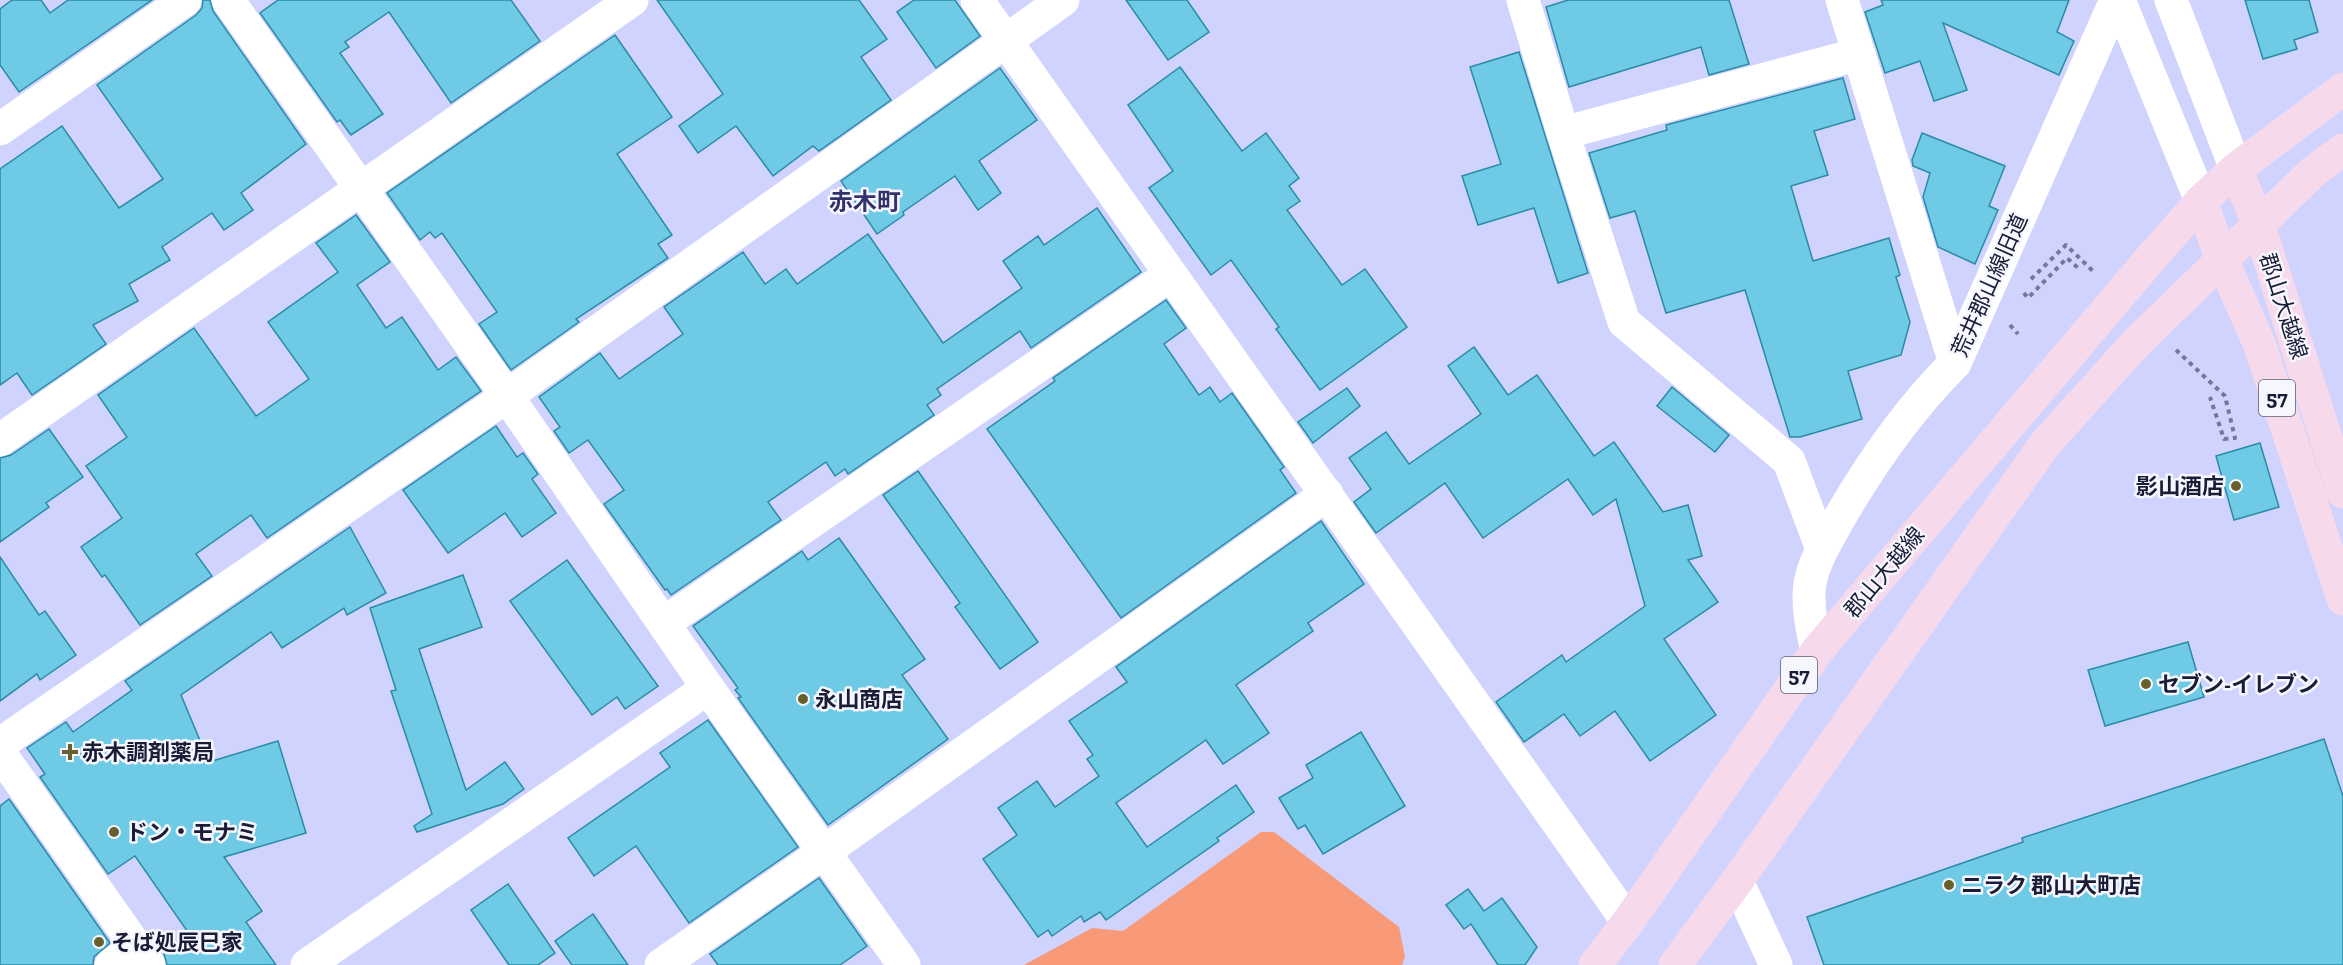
<svg xmlns="http://www.w3.org/2000/svg" width="2343" height="965" viewBox="0 0 2343 965" font-family="'Zilla Slab','Noto Sans JP',serif">
<rect width="100%" height="100%" fill="#cfd3fd"/>
<polygon fill="#f89977" points="1261,832 1274,832 1399,927 1405,956 1402,965 1024,965 1092,928 1123,931"/>
<g fill="#6fcae6" stroke="#2a8ba6" stroke-width="1.5">
<polygon points="12,0 41,0 50,13 68,0 152,0 19,92 0,65 0,9"/>
<polygon points="203,0 210,0 213,11 306,144 241,193 253,210 224,230 212,213 162,247 170,260 129,284 138,301 93,325 106,344 32,395 17,373 0,385 0,169 62,126 119,208 163,179 97,85 196,15 202,8"/>
<polygon points="278,0 511,0 540,41 451,103 389,12 345,42 349,47 340,53 383,114 351,135 340,120 337,122 260,13"/>
<polygon points="657,0 859,0 887,39 861,57 891,100 819,151 813,146 773,176 736,126 698,153 679,126 723,94"/>
<polygon points="914,0 955,0 980,36 936,68 897,12"/>
<polygon points="1126,0 1187,0 1209,32 1168,60"/>
<polygon points="1568,0 1729,0 1749,64 1709,75 1701,47 1569,87 1546,7"/>
<polygon points="1881,0 2069,0 2057,32 2074,41 2059,75 1943,23 1967,90 1934,101 1920,61 1885,73 1865,12 1883,5"/>
<polygon points="2245,0 2309,0 2318,32 2294,40 2297,49 2263,59"/>
<polygon points="615,35 672,117 617,154 672,235 658,244 668,258 576,319 579,322 511,370 479,324 497,312 442,233 435,238 430,232 420,240 387,193"/>
<polygon points="1519,52 1588,273 1558,283 1534,208 1478,225 1462,176 1501,164 1470,67"/>
<polygon points="1180,67 1242,151 1266,133 1299,178 1289,186 1300,201 1287,210 1342,285 1365,269 1407,327 1320,390 1276,329 1279,327 1231,260 1211,275 1149,188 1173,171 1128,105"/>
<polygon points="1000,68 1037,120 979,161 1001,193 978,210 955,176 903,212 904,215 877,234 841,181"/>
<polygon points="1843,78 1855,119 1814,131 1828,175 1791,186 1813,261 1889,238 1900,275 1896,277 1910,322 1901,355 1848,371 1862,419 1800,437 1790,437 1745,290 1666,313 1635,211 1610,218 1589,153 1667,130 1666,125"/>
<polygon points="1922,133 2005,166 1989,206 1998,210 1975,264 1938,247 1923,197 1930,173 1913,166 1912,160"/>
<polygon points="1097,208 1141,272 1031,348 1020,331 937,389 941,395 927,405 934,415 848,474 845,469 835,476 826,462 768,502 781,520 671,595 667,589 665,590 604,504 624,490 588,440 569,453 554,431 560,427 539,397 600,353 619,379 683,334 664,307 743,252 765,284 786,269 797,284 868,234 943,343 1022,288 1003,261 1038,236 1044,245"/>
<polygon points="356,215 390,262 357,285 386,328 402,317 438,370 456,357 481,391 267,538 251,515 196,554 212,576 140,625 105,575 102,577 81,547 122,518 86,466 127,437 98,395 194,328 256,416 265,410 309,379 268,322 338,272 316,243"/>
<polygon points="1166,300 1186,328 1164,344 1199,395 1210,387 1220,402 1232,393 1284,467 1280,470 1296,493 1121,618 987,429 1055,381 1053,378"/>
<polygon points="1474,347 1508,395 1537,375 1594,456 1614,442 1663,512 1688,505 1702,556 1688,560 1718,602 1664,639 1716,715 1650,761 1615,711 1580,736 1564,714 1524,742 1496,702 1562,655 1566,662 1645,606 1616,499 1593,515 1568,479 1483,538 1445,483 1376,533 1354,502 1371,489 1349,458 1386,432 1409,464 1481,414 1448,366"/>
<polygon points="1672,387 1729,435 1715,452 1657,406"/>
<polygon points="1347,388 1360,406 1313,443 1298,422"/>
<polygon points="496,426 517,457 523,453 538,474 532,479 556,513 522,537 505,513 448,553 403,490"/>
<polygon points="49,429 83,477 46,503 49,507 0,542 0,458 11,455"/>
<polygon points="2260,443 2279,507 2234,520 2216,456"/>
<polygon points="918,471 1038,642 1000,669 955,607 960,603 883,495"/>
<polygon points="1321,521 1364,584 1308,623 1313,631 1236,685 1269,733 1223,764 1206,740 1116,803 1147,847 1236,785 1254,812 1217,838 1219,841 1106,920 1100,912 1084,922 1081,916 1052,936 1048,930 1038,937 983,859 1017,835 998,808 1037,781 1055,807 1099,776 1087,759 1093,755 1069,721 1127,682 1116,667"/>
<polygon points="350,527 386,593 347,615 344,608 282,648 271,632 181,695 209,762 278,741 306,833 224,857 262,911 246,922 276,965 167,965 164,954 190,935 135,856 108,874 40,777 45,774 27,748 66,722 73,732 132,690 125,681"/>
<polygon points="839,538 925,659 902,675 948,739 828,825 738,698 741,697 735,690 738,688 693,626 802,551 808,560"/>
<polygon points="0,557 39,615 45,611 76,655 40,680 37,674 0,701"/>
<polygon points="567,560 658,686 625,709 617,697 592,715 510,601"/>
<polygon points="463,575 482,627 419,649 466,790 505,762 524,789 503,804 417,832 414,826 432,814 391,691 396,690 370,608"/>
<polygon points="2188,642 2204,697 2105,726 2088,670"/>
<polygon points="708,720 798,847 689,923 636,846 594,876 568,838 670,767 660,753"/>
<polygon points="1361,732 1405,806 1323,854 1305,825 1298,829 1279,798 1313,778 1306,765"/>
<polygon points="2324,739 2343,796 2343,965 1824,965 1807,917 2023,842 2022,838"/>
<polygon points="9,799 110,943 94,957 93,965 0,965 0,806"/>
<polygon points="819,878 867,946 840,965 718,965 710,954"/>
<polygon points="508,884 555,953 538,965 509,965 471,910"/>
<polygon points="1468,889 1484,911 1502,898 1537,947 1525,965 1498,965 1471,924 1464,929 1446,905"/>
<polygon points="593,914 628,965 572,965 555,941"/>
</g>
<g fill="none" stroke-linecap="round" stroke-linejoin="round">
<g stroke="#747798" stroke-width="4" stroke-dasharray="4.5 4.5" stroke-linecap="butt">
<polyline points="2031,279 2066,245 2095,273"/>
<polyline points="2024,293 2028,298 2067,258 2078,268"/>
<polyline points="2010,325 2018,334"/>
<polyline points="2176,350 2225,396 2235,438 2224,439 2210,397"/>
</g>
<g stroke="#fff" stroke-width="33">
<polyline points="228,0 507,396 708,688 904,965"/>
<polyline points="977,0 1628,922"/>
<polyline points="1523,0 1563,133 1624,322 1789,461 1822,549"/>
<polyline points="1842,0 1955,363"/>
<polyline points="2119,0 2201,201"/>
<polyline points="2171,0 2236,169"/>
<polyline points="0,129 185,0"/>
<polyline points="1563,133 1859,54"/>
<polyline points="0,440 632,0"/>
<polyline points="664,623 1170,275"/>
<path d="M 1817,651 C 1812,631 1807,603 1810,583 C 1814,562 1826,542 1836,524 C 1869,466 1908,410 1955,363 L 2116,0"/>
<polyline points="0,744 507,396 1063,0"/>
<polyline points="0,753 149,965"/>
<polyline points="1737,881 1776,965"/>
<polyline points="111,965 137,946"/>
<polyline points="307,965 708,688"/>
<polyline points="661,965 824,852 1327,494"/>
</g>
<g stroke="#f7d9ec" stroke-width="33">
<polyline points="2236,169 2258,223 2343,492"/>
<polyline points="2201,201 2222,260 2259,343 2343,599"/>
<polyline points="1595,965 1628,922 1817,651 2146,264 2201,201 2236,169 2343,89"/>
<polyline points="1675,965 1737,881 2045,444 2137,342 2314,171 2343,150"/>
</g>
</g>
<g fill="#675f2c" stroke="#f6f7fe" stroke-width="2">
<circle cx="2236" cy="486" r="6"/>
<circle cx="2146" cy="684" r="6"/>
<circle cx="803" cy="699" r="6"/>
<path d="M67 743h6v6h6v6h-6v6h-6v-6h-6v-6h6z"/>
<circle cx="114" cy="832" r="6"/>
<circle cx="1949" cy="885" r="6"/>
<circle cx="99" cy="942" r="6"/>
</g>
<g text-anchor="middle" stroke-width="5" stroke-linejoin="round" paint-order="stroke">
<g fill="#f6f7fe" stroke="#5d5e71" stroke-width="1.5">
<rect x="2259" y="380" width="36" height="36" rx="4.5"/>
<rect x="1781" y="657" width="36" height="36" rx="4.5"/>
</g>
<g font-size="21" font-weight="bold" fill="#1b1c35">
<text x="2277" y="405">57</text>
<text x="1799" y="682">57</text>
</g>
<g font-size="22" fill="#1b1c35" stroke="#f6f7fe">
<text transform="translate(1989 285) rotate(-66)" y="8">荒井郡山線旧道</text>
<text transform="translate(2284 306) rotate(72)" y="8">郡山大越線</text>
<text transform="translate(1884 572) rotate(-50)" y="8">郡山大越線</text>
</g>
<g font-size="22" font-weight="bold" fill="#1b1c35" stroke="#f6f7fe" text-anchor="start">
<text x="2224" y="494" text-anchor="end">影山酒店</text>
<text x="2158" y="692">セブン-イレブン</text>
<text x="815" y="707">永山商店</text>
<text x="82" y="760">赤木調剤薬局</text>
<text x="126" y="840">ドン・モナミ</text>
<text x="1961" y="893">ニラク 郡山大町店</text>
<text x="111" y="950">そば処辰巳家</text>
</g>
<g font-size="24" font-weight="bold" fill="#33336b" stroke="#f6f7fe">
<text x="865" y="210">赤木町</text>
</g>
</g>
</svg>
